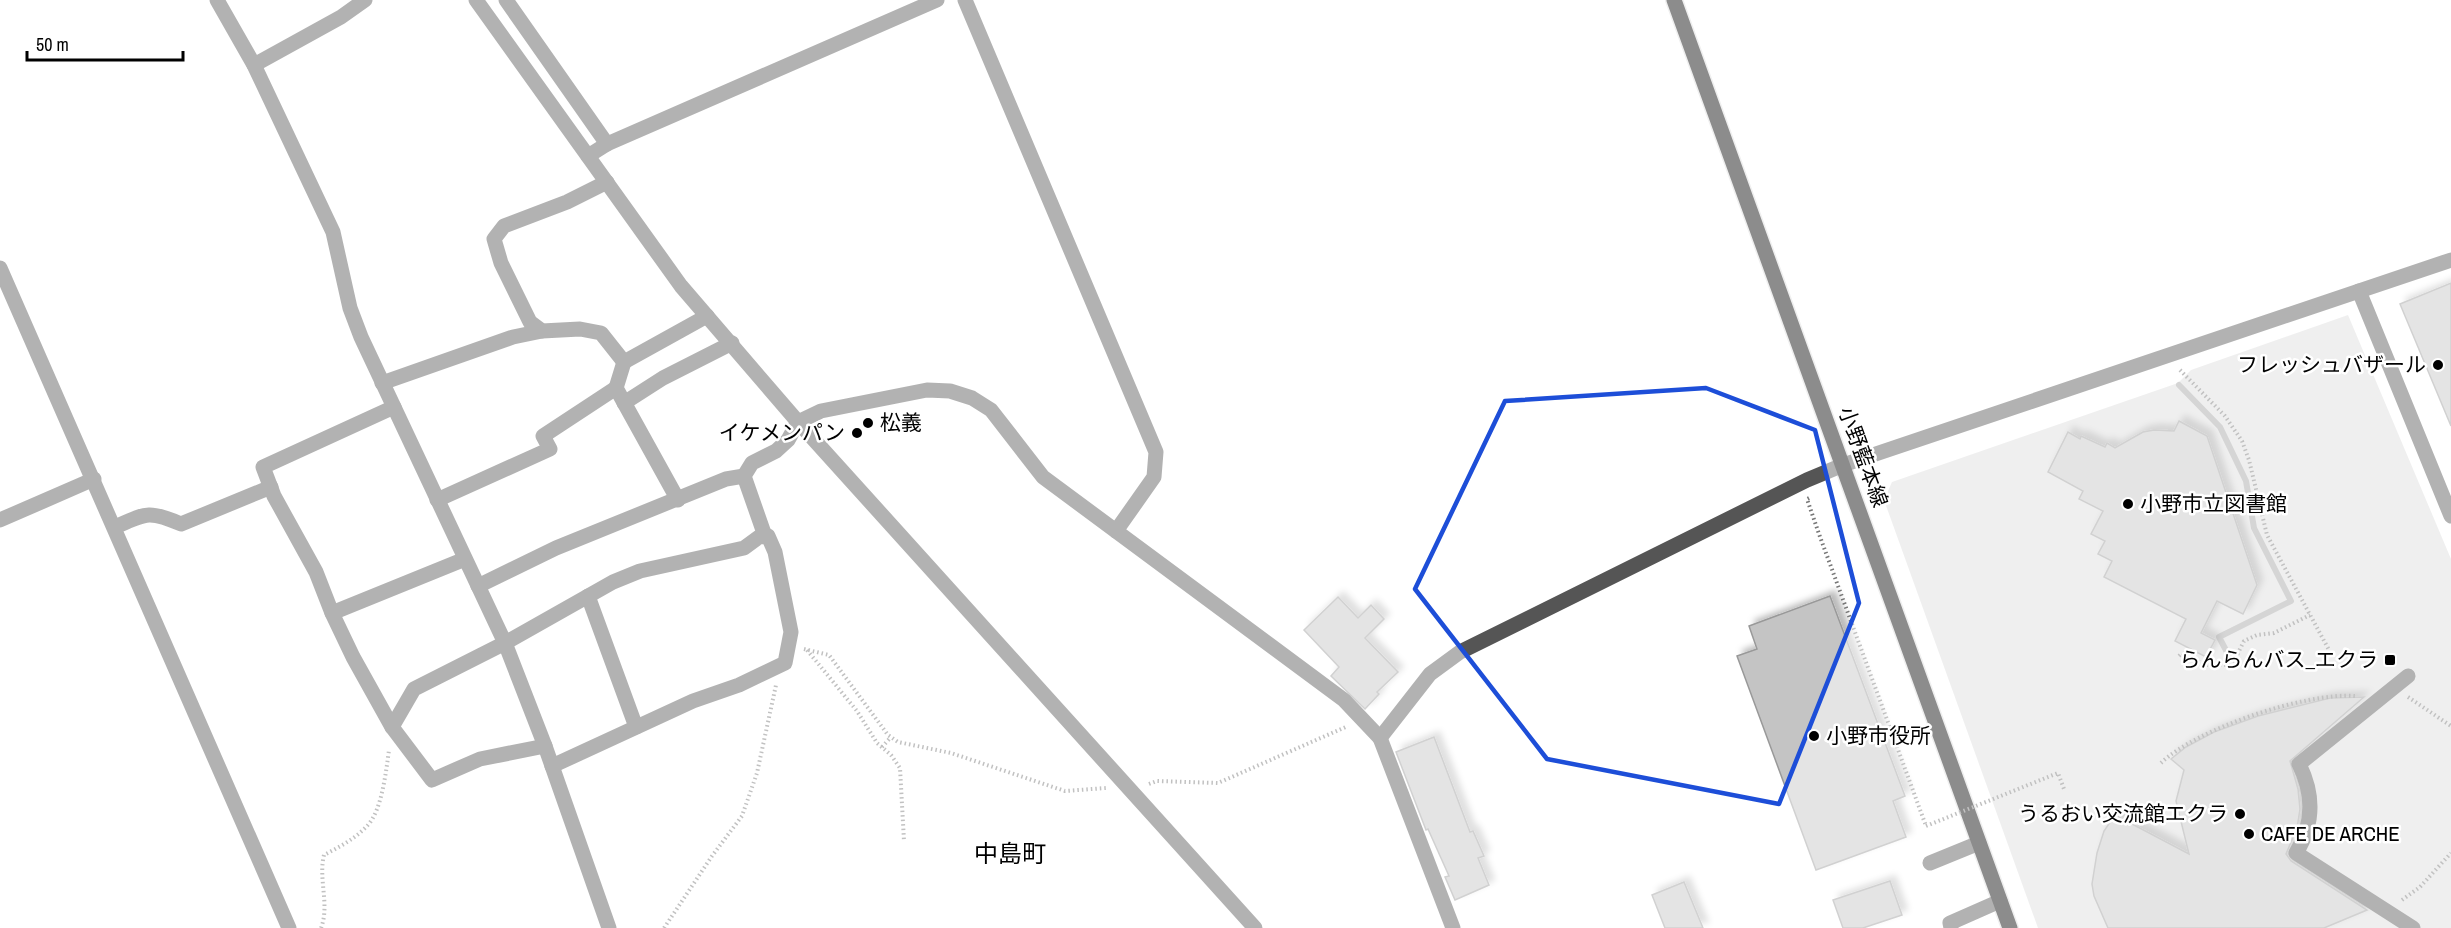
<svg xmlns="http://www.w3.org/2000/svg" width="2451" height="928" viewBox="0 0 2451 928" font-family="'Archivo Narrow','Noto Sans JP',sans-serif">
<defs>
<filter id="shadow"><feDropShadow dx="5.5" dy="-5.5" stdDeviation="3" flood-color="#0004"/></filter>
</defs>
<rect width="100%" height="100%" fill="#fff"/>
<polygon fill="#dcdcdc" points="2348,315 2451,559 2451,928 2038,928 1884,500 1892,482 2178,383 2191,370"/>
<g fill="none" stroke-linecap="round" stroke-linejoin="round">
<polyline stroke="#a3a3a3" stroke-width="6" points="2179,385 2220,427 2246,481 2254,528 2291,601 2219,637 2229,656"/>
</g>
<g fill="#c4c4c4" stroke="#999" stroke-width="1.5" filter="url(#shadow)">
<polygon points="2451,283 2451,426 2400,304"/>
<polygon points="2179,421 2207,436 2257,585 2243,614 2217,601 2201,633 2215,640 2206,657 2175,641 2186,619 2104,577 2112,561 2098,554 2105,541 2091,534 2103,511 2079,499 2083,491 2048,472 2068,432 2080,439 2081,436 2105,447 2107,443 2115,448 2143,432 2154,430 2174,431"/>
<polygon points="1830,596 1905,796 1893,801 1906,837 1816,870 1737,656 1757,649 1749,626"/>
<polygon points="1338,597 1358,618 1371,605 1384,619 1365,638 1398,672 1377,692 1379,694 1365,709 1331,676 1339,667 1304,630"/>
<polygon points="2364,697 2290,761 2298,789 2300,809 2297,828 2286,854 2291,861 2367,910 2324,928 2108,928 2094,896 2092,884 2097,853 2104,831 2115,815 2189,854 2176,801 2184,770 2171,759 2186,747 2214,732 2258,716 2330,698"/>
<polygon points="1434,737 1470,832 1473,831 1484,856 1478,858 1489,885 1455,900 1445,877 1449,876 1428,829 1426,830 1396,752"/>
<polygon points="1890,881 1902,915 1863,928 1843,928 1833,900"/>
<polygon points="1684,882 1703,928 1665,928 1652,895"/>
</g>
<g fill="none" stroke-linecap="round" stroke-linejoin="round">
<defs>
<polyline id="major" points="1674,0 2010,928"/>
</defs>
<use href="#major" stroke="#dbdbdb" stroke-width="18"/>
<g stroke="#777" stroke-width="4" stroke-dasharray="1.5 3" stroke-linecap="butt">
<polyline points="2180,370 2225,416 2242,441 2249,460 2267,535 2329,650"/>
<polyline points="1809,498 1807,499 1819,534 1926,826"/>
<polyline points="804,649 829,655 888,735 898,742 951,753 1065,791 1106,788"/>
<polyline points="807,650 857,711 877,743 891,755 900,768 904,841"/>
<polyline points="2179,656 2182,653 2205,665 2227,665 2235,659 2244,641 2257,635 2274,633 2310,615"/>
<polyline points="2408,697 2451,726"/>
<polyline points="882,747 891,737"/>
<path d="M 2161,763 C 2196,729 2306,692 2355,696"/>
<polyline points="1149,784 1157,781 1218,783 1348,726"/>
<polyline points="2402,900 2420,887 2451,853"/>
<path d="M 321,928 C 330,905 318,879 324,855 C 339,847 355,839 367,826 C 382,811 386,771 389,750"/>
<polyline points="664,928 712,856 742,816 757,773 776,685"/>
</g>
<g stroke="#555" stroke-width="15">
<polyline points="217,0 254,65 333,232 350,308 361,337 505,643 545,746 609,928"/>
<polyline points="476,0 681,286 798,422 1255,928"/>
<polyline points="506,0 607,144"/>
<polyline points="965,0 1156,452 1154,477 1116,531"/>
<polyline points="254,65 341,17 365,0"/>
<polyline points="588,156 607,144 937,0"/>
<polyline points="607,182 567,202 504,226 494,239 501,263 530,322 542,331 580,329 601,333 624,362 707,316"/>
<polyline points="0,268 289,928"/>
<polyline points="2359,291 2451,516"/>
<polyline points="624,362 616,388 678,500"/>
<polyline points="382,383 513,337 542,331"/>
<polyline points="624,403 663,378 732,343"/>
<polyline points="394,407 263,467 274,496 316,572 332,613 353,657 392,727 432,780 480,759 545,746"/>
<polyline points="437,500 550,449 543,436 616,388"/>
<polyline points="0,520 94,479"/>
<path d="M 115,527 C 146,513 149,510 181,524 L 271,487"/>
<polyline points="765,536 744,476 752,463 776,451 788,440 798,422 821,411 927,390 950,391 972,398 991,410 1043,477 1344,700 1380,738 1453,928"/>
<polyline points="478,586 556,548 726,479 744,476"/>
<polyline points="588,596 636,727"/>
<polyline points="332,613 465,559"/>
<path d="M 2408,676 L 2299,764 C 2314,794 2314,824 2296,853 L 2413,928"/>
<polyline points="392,727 414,689 505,643 613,582 640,571 744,548 759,537 768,536 775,552 791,632 785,663 739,685 693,701 552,766"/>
<polyline points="1380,738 1430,674 1460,652 1807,480 1843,465 2451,260"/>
<polyline points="1930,863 1979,843"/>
<polyline points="1951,928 1950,923 2000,901"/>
</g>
<use href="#major" stroke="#000" stroke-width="15"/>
<polyline stroke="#777" stroke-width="4" stroke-dasharray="1.5 3" stroke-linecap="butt" points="1926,826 2058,773 2064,789"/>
</g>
<path d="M0 0H2451V928H0ZM 1706,388 L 1815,430 L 1859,603 L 1779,804 L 1547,759 L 1415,589 L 1505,401 Z" fill="#fff" fill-opacity=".55" fill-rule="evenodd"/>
<path fill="none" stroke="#1d4ed8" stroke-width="4.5" stroke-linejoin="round" d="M 1706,388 L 1815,430 L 1859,603 L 1779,804 L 1547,759 L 1415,589 L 1505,401 Z"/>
<g fill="#000" stroke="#fff" stroke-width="2">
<circle cx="2438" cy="365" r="6"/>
<circle cx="868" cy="423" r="6"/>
<circle cx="857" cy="433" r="6"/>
<circle cx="2128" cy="504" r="6"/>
<rect x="2384" y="654" width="12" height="12" rx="3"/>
<circle cx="1814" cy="736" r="6"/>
<circle cx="2240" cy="814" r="6"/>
<circle cx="2249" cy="834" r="6"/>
</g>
<g text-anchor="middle" stroke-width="5" stroke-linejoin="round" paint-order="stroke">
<g font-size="21" fill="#000" stroke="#fff" text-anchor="end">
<text x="2426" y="372">フレッシュバザール</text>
<text x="880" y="430" text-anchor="start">松義</text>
<text x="845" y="440">イケメンパン</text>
<text x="2140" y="511" text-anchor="start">小野市立図書館</text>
<text x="2378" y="667">らんらんバス_エクラ</text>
<text x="1826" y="743" text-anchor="start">小野市役所</text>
<text x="2228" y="821">うるおい交流館エクラ</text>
<text x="2261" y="841" text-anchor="start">CAFE DE ARCHE</text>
</g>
<g font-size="21" fill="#000" stroke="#fff">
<text transform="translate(1863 457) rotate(70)" y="7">小野藍本線</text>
</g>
<g font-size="24" fill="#000" stroke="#fff">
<text x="1010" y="862">中島町</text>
</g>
</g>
<path d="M27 51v9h156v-9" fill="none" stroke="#000000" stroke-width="3"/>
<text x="36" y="51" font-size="18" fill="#000000" stroke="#ffffff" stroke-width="4.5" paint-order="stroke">50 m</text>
</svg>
